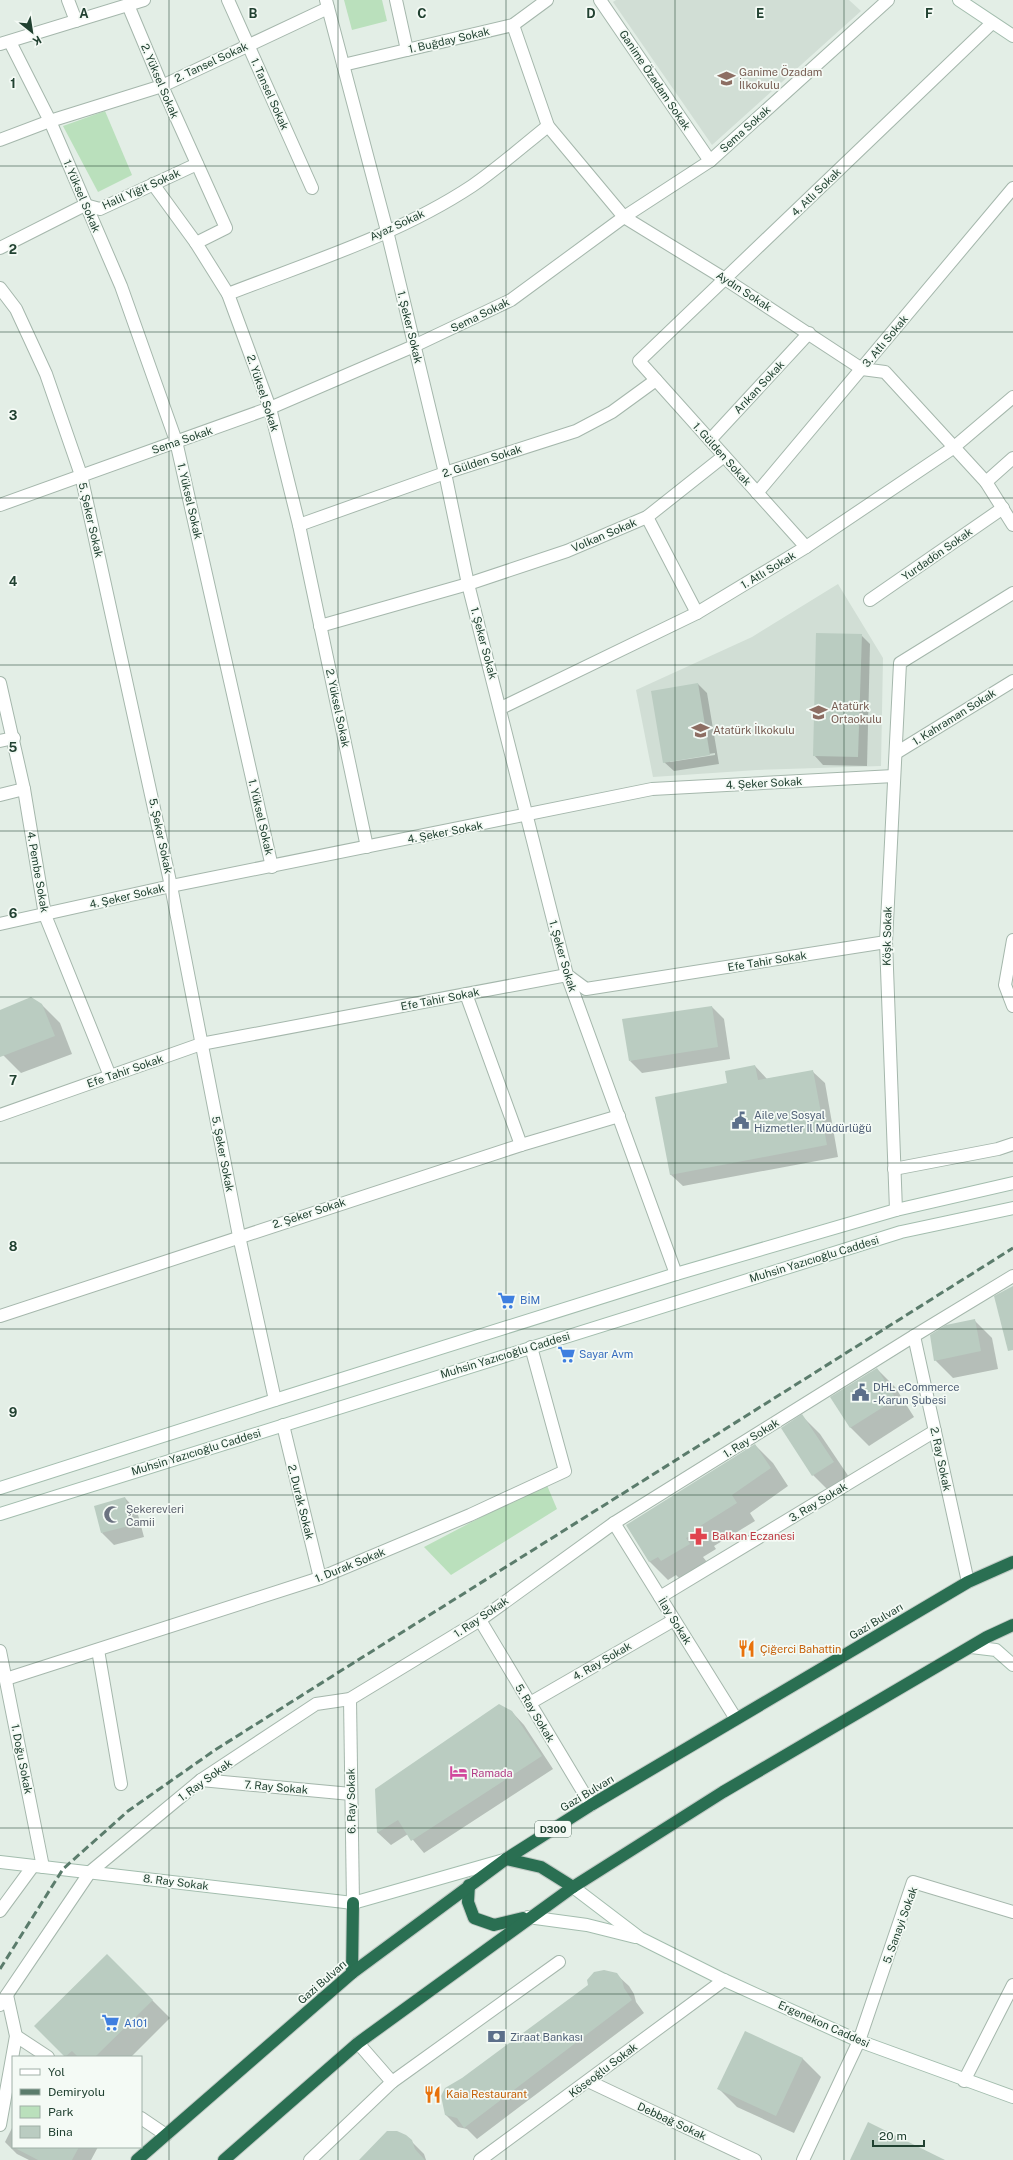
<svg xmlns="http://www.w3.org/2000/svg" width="1013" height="2160" viewBox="0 0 1013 2160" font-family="'Public Sans',sans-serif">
<rect width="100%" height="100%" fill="#e3eee6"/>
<g fill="#d1ded5">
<polygon points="616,0 849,0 861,11 712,145 613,2"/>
<polygon points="838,584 883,658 881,766 757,770 653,777 636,690 752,637"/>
</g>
<g fill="#bae0bc">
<polygon points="344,0 382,0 387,21 352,30"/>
<polygon points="105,111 132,175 98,192 63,126"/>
<polygon points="546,1483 557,1509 451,1575 424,1547"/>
</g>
<g fill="#0003" fill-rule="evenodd">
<polygon points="861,635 870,644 867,766 823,765 814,755"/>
<path d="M 698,684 L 707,693 L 719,764 L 674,771 L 664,762 ZM 715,753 L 715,755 L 670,762 L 670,760 Z"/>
<polygon points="42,1005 60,1023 72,1054 21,1073 3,1055 0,1048 0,1011"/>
<polygon points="712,1007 724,1019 730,1059 642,1073 630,1061"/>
<polygon points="755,1066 767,1079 812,1071 825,1083 838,1157 683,1186 670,1174"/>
<polygon points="974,1320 992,1338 998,1369 953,1378 935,1360"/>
<polygon points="877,1369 895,1387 914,1417 869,1446 851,1428 832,1397"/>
<polygon points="802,1416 820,1434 851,1480 831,1493 813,1475"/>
<polygon points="755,1445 773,1463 788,1486 750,1513 755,1521 714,1546 716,1549 703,1557 707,1562 680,1579 676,1575 668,1580 650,1562 628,1525"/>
<polygon points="125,1498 137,1511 144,1537 114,1545 102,1533"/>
<polygon points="512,1712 524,1725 553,1769 424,1853 408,1834 391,1845 378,1833 376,1790"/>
<polygon points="107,1955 170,2018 131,2057 66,2057 36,2026"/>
<polygon points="616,1974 629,1986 634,1994 636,2002 644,2013 477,2139 467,2129 458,2127 445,2114 463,2079"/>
<polygon points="745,2033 803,2059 821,2077 794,2133 737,2107 719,2089"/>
<polygon points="13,2126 13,2147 98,2147 91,2160 29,2160 17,2154 5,2142"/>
<polygon points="388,2132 406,2136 424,2154 426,2160 361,2160"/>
</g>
<g fill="#baccc1">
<polygon points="816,633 862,634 858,757 813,756"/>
<polygon points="698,683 710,755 663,763 651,691"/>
<polygon points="31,997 42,1004 55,1036 0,1057 0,1010"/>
<polygon points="712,1006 718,1047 629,1061 622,1019"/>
<polygon points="755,1065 758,1080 813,1070 827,1145 670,1175 655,1097 727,1083 725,1071"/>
<polygon points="1013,1286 1013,1350 1008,1351 994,1296"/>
<polygon points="975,1319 981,1351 934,1361 930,1335 946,1325"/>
<polygon points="877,1368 896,1399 850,1428 830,1397"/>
<polygon points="802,1414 834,1462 812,1476 781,1428"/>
<polygon points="755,1444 771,1468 732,1495 737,1503 697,1528 699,1531 686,1538 690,1544 661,1561 658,1557 649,1562 626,1525"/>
<polygon points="125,1497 133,1525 101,1533 94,1506"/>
<polygon points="499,1704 512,1711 542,1756 411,1841 398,1820 377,1833 375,1789"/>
<polygon points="107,1954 153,2000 95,2057 78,2057 72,2051 65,2057 34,2026"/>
<polygon points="604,1970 617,1973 622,1980 624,1988 632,2000 464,2128 457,2118 445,2115 441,2096 445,2088 462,2078 588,1985 587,1980 594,1972"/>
<polygon points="745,2031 803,2058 776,2116 717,2089"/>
<polygon points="868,2122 945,2160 850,2160"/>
<polygon points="387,2131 397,2131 406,2135 412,2140 415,2149 425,2160 359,2160"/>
<polygon points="13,2147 79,2147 72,2160 38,2160"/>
</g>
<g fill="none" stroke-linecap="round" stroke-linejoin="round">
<defs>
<g id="street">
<polyline points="68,0 76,21"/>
<polyline points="228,0 312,188"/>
<polyline points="326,0 387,231 445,473 468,584 567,975 676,1274"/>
<polyline points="396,0 407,50"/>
<polyline points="600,0 710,161"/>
<polyline points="128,5 162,86 226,228 196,243 228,294 270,408 299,525 367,847"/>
<polyline points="513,25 548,126 624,217 725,279 862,369 885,372 986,482 1013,525"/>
<polyline points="10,42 50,121 121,286 176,441 272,867"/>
<polyline points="0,44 144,0"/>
<polyline points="343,65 513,25 547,0"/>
<polyline points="0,140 50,121 162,86 328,8"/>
<polyline points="153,184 196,243"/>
<polyline points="0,248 85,205 100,209 197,164"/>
<polyline points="0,288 16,309 46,374 81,475 171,886 239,1236 275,1400"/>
<path d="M 228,294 C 310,262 398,235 472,186 C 498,168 523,146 548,126"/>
<polyline points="710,440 809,333"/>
<polyline points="986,482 1013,458"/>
<polyline points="757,493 1013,188"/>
<polyline points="0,505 270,408 414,346 511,300 624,217 710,161 888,0"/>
<polyline points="647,517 697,613"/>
<polyline points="299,525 445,473 576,431 612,412 656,380"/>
<polyline points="806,547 639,361 992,23"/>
<polyline points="870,600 1003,508"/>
<polyline points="320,626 468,584 567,551 647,517 724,456"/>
<polyline points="0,683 24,789 45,915 110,1076"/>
<polyline points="501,708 697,613 806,547 953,448 1013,397"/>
<polyline points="0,741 14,738"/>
<polyline points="896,753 1013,681"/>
<polyline points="0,795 24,789"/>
<polyline points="0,924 171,886 652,789 894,776"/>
<polyline points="1013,940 1005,985 1013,1006"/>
<polyline points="466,994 521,1145"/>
<polyline points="0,1115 201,1044 567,975 586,989 886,942"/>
<polyline points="894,1169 998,1149 1013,1144"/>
<polyline points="896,1210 886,942 900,663 1013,593"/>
<polyline points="0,1316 521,1145 619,1116"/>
<polyline points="914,1336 968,1582"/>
<polyline points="283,1425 320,1578"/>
<polyline points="614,1523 736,1719"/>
<polyline points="660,1597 935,1431"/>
<polyline points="480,1620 591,1805"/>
<polyline points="98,1650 121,1784"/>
<polyline points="0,1651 43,1867"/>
<polyline points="6,1679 320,1578 470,1515 565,1471 531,1347"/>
<polyline points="350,1699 353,1903"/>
<polyline points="530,1703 674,1620"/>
<polyline points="201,1780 351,1794"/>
<polyline points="0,1911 33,1866"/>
<polyline points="0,2005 90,1872 201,1780 316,1704 350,1699 480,1620 614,1523 914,1336 1013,1276"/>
<polyline points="16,2036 48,2057"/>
<polyline points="358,2043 392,2082"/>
<polyline points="588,2081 755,2160"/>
<polyline points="964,2081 1013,1985"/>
<polyline points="141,2118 166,2135"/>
<polyline points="0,2125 16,2036 7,1995"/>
<polyline points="310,2160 392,2082 559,1962"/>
<polyline points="480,2160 724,1980"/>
<polyline points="803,2160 859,2041 913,1882 1013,1912"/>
</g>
<g id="secondary">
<polyline points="959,0 1013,36"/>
<polyline points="0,1488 275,1400 676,1274 896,1210 1013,1183"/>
<polyline points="0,1514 901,1232 1013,1208"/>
<polyline points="971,1647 996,1650 1013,1665"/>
<polyline points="0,1862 353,1903 504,1860"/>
<polyline points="573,1887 640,1938 724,1980 859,2041 1013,2097"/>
<polyline points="528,1917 587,1925 635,1937"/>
</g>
<g id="highway">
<polyline points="506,1859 541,1867 573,1887"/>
<polyline points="469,1885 468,1902 474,1918 494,1925 523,1918"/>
<polyline points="352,1973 353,1903"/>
<polyline points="137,2160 352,1973 506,1859 591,1805 968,1582 1013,1562"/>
<polyline points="224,2160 358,2043 573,1887 723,1792 987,1637 1013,1625"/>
</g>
</defs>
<use href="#street" stroke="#a5b7ac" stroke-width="14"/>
<use href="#secondary" stroke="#a3bdae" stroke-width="14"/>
<use href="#highway" stroke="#c1cac5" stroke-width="14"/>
<use href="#street" stroke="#fff" stroke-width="12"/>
<use href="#secondary" stroke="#fff" stroke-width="12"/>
<use href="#highway" stroke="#2a6f52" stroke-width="12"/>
<polyline stroke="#5b7c6c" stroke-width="3" stroke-dasharray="8 4" stroke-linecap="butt" points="0,1969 63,1869 128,1811 215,1750 1013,1248"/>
</g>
<path fill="none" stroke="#214131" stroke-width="1" stroke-opacity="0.55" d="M 169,0 L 169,2160M 338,0 L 338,2160M 506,0 L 506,2160M 675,0 L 675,2160M 844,0 L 844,2160M 0,166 L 1013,166M 0,332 L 1013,332M 0,498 L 1013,498M 0,665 L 1013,665M 0,831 L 1013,831M 0,997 L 1013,997M 0,1163 L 1013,1163M 0,1329 L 1013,1329M 0,1495 L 1013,1495M 0,1662 L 1013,1662M 0,1828 L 1013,1828M 0,1994 L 1013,1994"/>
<defs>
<symbol id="school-bare" viewBox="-9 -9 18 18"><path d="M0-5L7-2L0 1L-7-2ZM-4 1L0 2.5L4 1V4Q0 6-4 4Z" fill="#8d6e63" stroke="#f4faf5" stroke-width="2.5" paint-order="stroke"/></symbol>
<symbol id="civic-bare" viewBox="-9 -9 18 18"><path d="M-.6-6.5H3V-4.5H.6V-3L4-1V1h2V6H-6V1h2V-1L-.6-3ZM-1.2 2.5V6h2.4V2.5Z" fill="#5c6f8a" stroke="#f4faf5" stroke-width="2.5" paint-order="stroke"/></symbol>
<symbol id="supermarket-bare" viewBox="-9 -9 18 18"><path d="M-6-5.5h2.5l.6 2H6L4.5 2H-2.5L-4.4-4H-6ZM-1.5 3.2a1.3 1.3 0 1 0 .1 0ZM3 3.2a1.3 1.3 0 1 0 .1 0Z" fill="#3f7fe0" stroke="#f4faf5" stroke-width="2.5" paint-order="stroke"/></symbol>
<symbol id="mosque-bare" viewBox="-9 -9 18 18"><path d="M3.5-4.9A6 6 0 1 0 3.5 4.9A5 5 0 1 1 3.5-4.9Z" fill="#6b7280" stroke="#f4faf5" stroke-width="2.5" paint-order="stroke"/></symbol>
<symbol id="pharmacy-bare" viewBox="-9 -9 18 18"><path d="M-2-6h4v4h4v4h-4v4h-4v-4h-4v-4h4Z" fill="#e0444e" stroke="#f4faf5" stroke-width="2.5" paint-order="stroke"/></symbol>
<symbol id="restaurant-bare" viewBox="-9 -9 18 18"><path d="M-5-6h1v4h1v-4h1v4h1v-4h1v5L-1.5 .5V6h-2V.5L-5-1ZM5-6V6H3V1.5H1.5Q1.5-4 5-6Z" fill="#e8710a" stroke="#f4faf5" stroke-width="2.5" paint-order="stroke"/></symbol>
<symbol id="hotel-bare" viewBox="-9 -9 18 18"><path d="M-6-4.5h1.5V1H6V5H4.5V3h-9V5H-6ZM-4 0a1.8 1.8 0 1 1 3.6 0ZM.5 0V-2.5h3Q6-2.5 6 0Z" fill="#d1479c" stroke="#f4faf5" stroke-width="2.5" paint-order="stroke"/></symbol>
<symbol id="bank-bare" viewBox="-9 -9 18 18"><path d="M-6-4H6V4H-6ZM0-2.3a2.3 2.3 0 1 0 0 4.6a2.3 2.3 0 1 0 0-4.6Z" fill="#5c6f8a" stroke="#f4faf5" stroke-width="2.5" paint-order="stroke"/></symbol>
</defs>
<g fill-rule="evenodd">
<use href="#school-bare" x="714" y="66" width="25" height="25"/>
<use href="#school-bare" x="806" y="700" width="25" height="25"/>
<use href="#school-bare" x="688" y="718" width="25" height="25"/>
<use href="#civic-bare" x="728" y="1108" width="25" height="25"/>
<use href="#supermarket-bare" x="494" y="1288" width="25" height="25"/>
<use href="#supermarket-bare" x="554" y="1342" width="25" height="25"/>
<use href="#civic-bare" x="848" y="1380" width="25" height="25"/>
<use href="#mosque-bare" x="100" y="1502" width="25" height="25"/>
<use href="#pharmacy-bare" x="686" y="1524" width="25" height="25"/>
<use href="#restaurant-bare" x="734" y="1636" width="25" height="25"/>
<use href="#hotel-bare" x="446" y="1760" width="25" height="25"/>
<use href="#supermarket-bare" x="98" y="2010" width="25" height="25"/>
<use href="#bank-bare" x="484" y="2024" width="25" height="25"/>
<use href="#restaurant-bare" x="420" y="2082" width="25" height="25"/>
</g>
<g text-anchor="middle" stroke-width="3.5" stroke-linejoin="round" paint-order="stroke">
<rect fill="#f4faf5" stroke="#60786c" stroke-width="1" x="535" y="1821" width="36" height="16" rx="3"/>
<g font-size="10" font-weight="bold" fill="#214131">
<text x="553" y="1833">D300</text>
</g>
<g font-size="11" fill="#214131" stroke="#f4faf5">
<text transform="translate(449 40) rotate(-13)" y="4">1. Buğday Sokak</text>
<text transform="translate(211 62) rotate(-25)" y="4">2. Tansel Sokak</text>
<text transform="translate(655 80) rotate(56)" y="4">Ganime Özadam Sokak</text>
<text transform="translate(160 81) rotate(67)" y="4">2. Yüksel Sokak</text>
<text transform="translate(270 94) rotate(66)" y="4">1. Tansel Sokak</text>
<text transform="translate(745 129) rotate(-42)" y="4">Sema Sokak</text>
<text transform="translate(141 189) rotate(-24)" y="4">Halil Yiğit Sokak</text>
<text transform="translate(816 192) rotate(-44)" y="4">4. Atlı Sokak</text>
<text transform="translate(82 196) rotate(67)" y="4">1. Yüksel Sokak</text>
<text transform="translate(397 225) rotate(-25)" y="4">Ayaz Sokak</text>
<text transform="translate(744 291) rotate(33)" y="4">Aydın Sokak</text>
<text transform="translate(480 315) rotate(-26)" y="4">Sema Sokak</text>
<text transform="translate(410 327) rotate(76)" y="4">1. Şeker Sokak</text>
<text transform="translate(885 341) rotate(-50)" y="4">3. Atlı Sokak</text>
<text transform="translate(759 387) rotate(-47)" y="4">Arıkan Sokak</text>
<text transform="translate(263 393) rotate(72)" y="4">2. Yüksel Sokak</text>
<text transform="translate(182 440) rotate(-19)" y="4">Sema Sokak</text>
<text transform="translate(722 454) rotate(48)" y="4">1. Gülden Sokak</text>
<text transform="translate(482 461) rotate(-18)" y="4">2. Gülden Sokak</text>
<text transform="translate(190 501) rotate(77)" y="4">1. Yüksel Sokak</text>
<text transform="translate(91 520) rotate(77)" y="4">5. Şeker Sokak</text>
<text transform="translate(604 535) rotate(-23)" y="4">Volkan Sokak</text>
<text transform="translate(937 554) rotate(-35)" y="4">Yurdadön Sokak</text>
<text transform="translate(768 570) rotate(-31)" y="4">1. Atlı Sokak</text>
<text transform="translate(484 643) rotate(75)" y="4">1. Şeker Sokak</text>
<text transform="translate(338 708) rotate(78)" y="4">2. Yüksel Sokak</text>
<text transform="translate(954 717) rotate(-32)" y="4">1. Kahraman Sokak</text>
<text transform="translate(764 783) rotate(-3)" y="4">4. Şeker Sokak</text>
<text transform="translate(261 817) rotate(77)" y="4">1. Yüksel Sokak</text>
<text transform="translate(445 832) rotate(-11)" y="4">4. Şeker Sokak</text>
<text transform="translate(161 836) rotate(78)" y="4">5. Şeker Sokak</text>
<text transform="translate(38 872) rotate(80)" y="4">4. Pembe Sokak</text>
<text transform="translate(127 896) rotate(-13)" y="4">4. Şeker Sokak</text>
<text transform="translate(887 936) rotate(-89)" y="4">Köşk Sokak</text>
<text transform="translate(563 956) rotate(74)" y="4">1. Şeker Sokak</text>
<text transform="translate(767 961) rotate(-9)" y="4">Efe Tahir Sokak</text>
<text transform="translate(440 999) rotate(-11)" y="4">Efe Tahir Sokak</text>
<text transform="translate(125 1071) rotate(-19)" y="4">Efe Tahir Sokak</text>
<text transform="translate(223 1154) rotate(79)" y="4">5. Şeker Sokak</text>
<text transform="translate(309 1213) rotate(-18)" y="4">2. Şeker Sokak</text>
<text transform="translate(814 1259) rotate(-17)" y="4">Muhsin Yazıcıoğlu Caddesi</text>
<text transform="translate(505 1355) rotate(-17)" y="4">Muhsin Yazıcıoğlu Caddesi</text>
<text transform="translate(751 1438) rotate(-32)" y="4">1. Ray Sokak</text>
<text transform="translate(196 1452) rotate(-17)" y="4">Muhsin Yazıcıoğlu Caddesi</text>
<text transform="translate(941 1459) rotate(78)" y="4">2. Ray Sokak</text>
<text transform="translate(301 1502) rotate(76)" y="4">2. Durak Sokak</text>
<text transform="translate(818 1502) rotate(-31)" y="4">3. Ray Sokak</text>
<text transform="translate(350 1565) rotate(-22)" y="4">1. Durak Sokak</text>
<text transform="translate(481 1617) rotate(-34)" y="4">1. Ray Sokak</text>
<text transform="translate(675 1621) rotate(58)" y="4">İlay Sokak</text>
<text transform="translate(876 1621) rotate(-31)" y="4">Gazi Bulvarı</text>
<text transform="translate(602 1661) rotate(-30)" y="4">4. Ray Sokak</text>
<text transform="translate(535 1713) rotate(59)" y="4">5. Ray Sokak</text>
<text transform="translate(22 1759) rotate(79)" y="4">1. Doğu Sokak</text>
<text transform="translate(205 1780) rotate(-36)" y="4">1. Ray Sokak</text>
<text transform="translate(276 1787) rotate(5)" y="4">7. Ray Sokak</text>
<text transform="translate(587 1793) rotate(-31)" y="4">Gazi Bulvarı</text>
<text transform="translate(351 1801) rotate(-91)" y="4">6. Ray Sokak</text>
<text transform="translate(176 1882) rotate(7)" y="4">8. Ray Sokak</text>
<text transform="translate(900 1925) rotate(-70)" y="4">5. Sanayi Sokak</text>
<text transform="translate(322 1982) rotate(-41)" y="4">Gazi Bulvarı</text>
<text transform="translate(824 2024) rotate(24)" y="4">Ergenekon Caddesi</text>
<text transform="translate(603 2070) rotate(-37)" y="4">Köseoğlu Sokak</text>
<text transform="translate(672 2121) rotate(25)" y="4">Debbağ Sokak</text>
</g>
<g font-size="11" fill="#785e54" stroke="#f4faf5" text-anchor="start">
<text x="739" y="76">Ganime Özadam<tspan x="739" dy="13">İlkokulu</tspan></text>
<text x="831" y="710">Atatürk<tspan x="831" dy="13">Ortaokulu</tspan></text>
<text x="713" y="734">Atatürk İlkokulu</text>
</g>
<g font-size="11" fill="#4e5e75" stroke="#f4faf5" text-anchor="start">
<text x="754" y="1119">Aile ve Sosyal<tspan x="754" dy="13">Hizmetler İl Müdürlüğü</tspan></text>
<text x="873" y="1391">DHL eCommerce<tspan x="873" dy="13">- Karun Şubesi</tspan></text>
<text x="510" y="2041">Ziraat Bankası</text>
</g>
<g font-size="11" fill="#366cbe" stroke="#f4faf5" text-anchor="start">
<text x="520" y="1304">BİM</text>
<text x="579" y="1358">Sayar Avm</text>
<text x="124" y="2027">A101</text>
</g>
<g font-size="11" fill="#5b616d" stroke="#f4faf5" text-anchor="start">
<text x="126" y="1513">Şekerevleri<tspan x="126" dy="13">Camii</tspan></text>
</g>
<g font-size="11" fill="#be3a42" stroke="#f4faf5" text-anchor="start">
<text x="712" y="1540">Balkan Eczanesi</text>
</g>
<g font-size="11" fill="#c56008" stroke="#f4faf5" text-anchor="start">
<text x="760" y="1653">Çiğerci Bahattin</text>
<text x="446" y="2098">Kaia Restaurant</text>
</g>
<g font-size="11" fill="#b23c85" stroke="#f4faf5" text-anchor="start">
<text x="471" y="1777">Ramada</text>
</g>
</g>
<g font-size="13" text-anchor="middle" font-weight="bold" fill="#214131" stroke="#f4faf5" stroke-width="3.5" stroke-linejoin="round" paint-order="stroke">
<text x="84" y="18">A</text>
<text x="253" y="18">B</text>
<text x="422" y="18">C</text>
<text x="591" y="18">D</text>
<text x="760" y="18">E</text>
<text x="929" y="18">F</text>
<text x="13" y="88">1</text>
<text x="13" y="254">2</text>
<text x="13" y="420">3</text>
<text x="13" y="586">4</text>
<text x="13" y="752">5</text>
<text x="13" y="918">6</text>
<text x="13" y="1085">7</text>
<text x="13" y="1251">8</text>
<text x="13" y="1417">9</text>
</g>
<rect x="12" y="2056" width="130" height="92" fill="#f4faf5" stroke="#a0b0a7"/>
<rect x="20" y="2069" width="20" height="6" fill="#ffffff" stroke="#a0b0a7"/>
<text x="48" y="2076" font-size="12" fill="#214131">Yol</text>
<rect x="20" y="2089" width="20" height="6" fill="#5b7c6c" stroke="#a0b0a7"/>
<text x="48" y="2096" font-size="12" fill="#214131">Demiryolu</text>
<rect x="20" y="2106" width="20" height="12" fill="#bae0bc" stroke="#a0b0a7"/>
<text x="48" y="2116" font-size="12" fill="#214131">Park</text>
<rect x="20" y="2126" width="20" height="12" fill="#baccc1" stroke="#a0b0a7"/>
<text x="48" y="2136" font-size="12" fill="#214131">Bina</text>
<g transform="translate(32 32) rotate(150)" stroke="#f4faf5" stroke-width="3" paint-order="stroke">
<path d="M0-3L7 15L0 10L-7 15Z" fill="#214131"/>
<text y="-6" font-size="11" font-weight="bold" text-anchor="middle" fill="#214131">K</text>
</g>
<path d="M873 2140v6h51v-6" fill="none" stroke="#214131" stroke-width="2"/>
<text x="879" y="2140" font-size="12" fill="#214131" stroke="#f4faf5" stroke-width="3" paint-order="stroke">20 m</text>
</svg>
